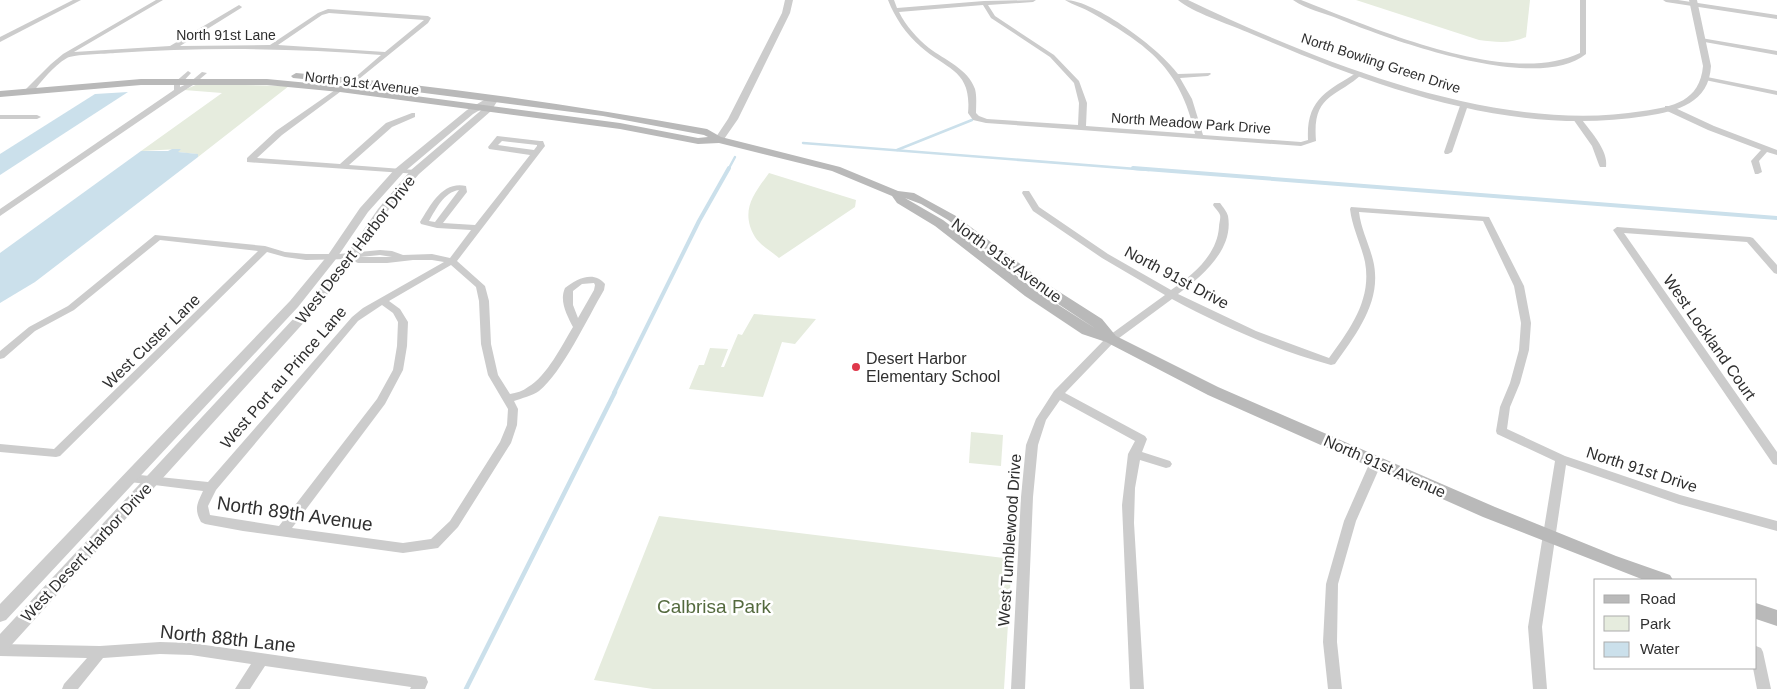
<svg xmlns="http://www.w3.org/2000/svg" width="1777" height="689" viewBox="0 0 1777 689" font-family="Helvetica,sans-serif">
<rect width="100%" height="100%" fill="#fff"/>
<g fill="#e6ecde">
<path d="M 1356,0 L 1530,0 L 1526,37 C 1511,44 1495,42 1479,40 Z"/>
<polygon points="198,84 289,86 198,157 197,154 177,152 180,149 141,151 222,93 184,90"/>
<path d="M 769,173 L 856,200 L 855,207 L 779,258 C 772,252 760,245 755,237 C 740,211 753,195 769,173 Z"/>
<polygon points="754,314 816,319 795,344 782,342 763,397 689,389 699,365 704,365 710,348 728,349 721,367 724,367 738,334 742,335"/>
<polygon points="971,432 1003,435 1001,466 969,463"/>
<polygon points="659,516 1012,559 1004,689 653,689 594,680"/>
</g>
<g fill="#cbe0eb">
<polygon points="128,92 0,175 0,154 95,94"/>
<polygon points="172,149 181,149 178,152 198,154 198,157 35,282 0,303 0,253 141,151 168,151"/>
</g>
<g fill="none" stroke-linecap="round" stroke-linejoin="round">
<g stroke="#cbe0eb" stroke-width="2.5">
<polyline points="803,143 1149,170"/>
<polyline points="897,150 972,120"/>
<polyline points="728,170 735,157"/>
</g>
<g stroke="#cbe0eb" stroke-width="4">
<polyline points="1133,168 1777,218"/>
<polyline points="614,393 699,221 729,168"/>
</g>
<polyline stroke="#cbe0eb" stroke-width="4.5" points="466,689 615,392"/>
<g fill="#ccc" fill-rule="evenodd">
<polygon points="73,0 81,0 0,42 0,37"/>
<path d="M 156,0 L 163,0 L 74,52 L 170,46 L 239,5 L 242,7 L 241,8 L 180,46 L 270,45 L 318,13 L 328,9 L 428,16 L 431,18 L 428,23 L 354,83 L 351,81 L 352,80 L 381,55 C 292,48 204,47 115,53 C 105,54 74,54 67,58 C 53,66 42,81 32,93 L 26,93 L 26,89 L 51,64 L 63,54 ZM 329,13 L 424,20 L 385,52 L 278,45 L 322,15 Z"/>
<path d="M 888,0 L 894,0 L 897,8 L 984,1 L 1036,0 L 1033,2 L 988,5 L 995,16 L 1054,55 L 1079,81 L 1087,103 L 1086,126 L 1195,134 C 1180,68 1149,46 1092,13 C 1084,8 1073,5 1065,0 C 1095,0 1161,50 1178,74 L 1210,73 L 1211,74 L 1208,76 L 1180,78 L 1192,99 L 1203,135 L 1301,142 L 1308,140 C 1306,99 1327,91 1358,72 L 1363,73 C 1336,99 1312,93 1316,141 L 1301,146 L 986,123 L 973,120 L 968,113 C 972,70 947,70 921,47 C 906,34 895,18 888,0 ZM 983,5 L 991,18 L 1050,57 L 1074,83 L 1079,103 L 1078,125 L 987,119 L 979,116 L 976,113 C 976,105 977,97 975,89 C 968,69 945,60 929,48 C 917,38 906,26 899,12 Z"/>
<path d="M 1293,0 L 1301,0 C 1371,27 1508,88 1580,53 L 1580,0 L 1586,0 L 1586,54 C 1538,94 1391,40 1339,19 C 1324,13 1306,9 1293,0 Z"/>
<polygon points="1663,0 1678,0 1777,15 1777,19 1666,2"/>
<polygon points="1701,38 1777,51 1777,55 1699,41 1699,39"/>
<polygon points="188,71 191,73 180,85 180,87 189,83 202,72 207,73 193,85 179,94 0,216 0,209 174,90 174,83"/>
<polygon points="1707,77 1777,91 1777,95 1705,80 1705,78"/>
<polygon points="338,88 344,89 282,135 257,158 340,164 386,123 412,113 415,113 415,117 392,127 349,165 415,170 419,172 418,174 247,162 247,158 276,131"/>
<polygon points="1461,103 1468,105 1452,152 1448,154 1445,154 1444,152"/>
<polygon points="1665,106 1671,106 1714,126 1777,150 1777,155 1767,152 1759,161 1762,172 1758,174 1755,174 1751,161 1761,150 1708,130 1665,110"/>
<polygon points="0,115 37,115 41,117 37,119 0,119"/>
<path d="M 1574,117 L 1580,117 C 1589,130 1609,150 1606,167 L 1600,167 L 1599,165 L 1592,146 L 1573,119 Z"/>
<path d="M 497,136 L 540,141 L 543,141 L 545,146 L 457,261 L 485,286 L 489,301 L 491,344 L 498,375 L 510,394 C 516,393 523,391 528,387 C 547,376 562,345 573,327 C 567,315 559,301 565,288 C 576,279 594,270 605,284 L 604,290 C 588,317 562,373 539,391 C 532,396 522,398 514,401 L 518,409 L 517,425 L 511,443 L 458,527 L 438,548 L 403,553 L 243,531 L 205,524 L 201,522 C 194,509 197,504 203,491 L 130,482 L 126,481 L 124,478 L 126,475 L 130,474 L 208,482 L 352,317 L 363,308 L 444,262 L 432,260 L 413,260 L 387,263 L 358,263 L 349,259 L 306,260 L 285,257 L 267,252 L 60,456 L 56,457 L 0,452 L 0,444 L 54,449 L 258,251 L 160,240 L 74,310 L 35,331 L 4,358 L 0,359 L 0,351 L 29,327 L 68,306 L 155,235 L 265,246 L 285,252 L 306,254 L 339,254 L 380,250 L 392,251 L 403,255 L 432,254 L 450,258 L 471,230 L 437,228 L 421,224 L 420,222 C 431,205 442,181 466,186 L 467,192 L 443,223 L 475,225 L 530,155 L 489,149 L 488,147 ZM 502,141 L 537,145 L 537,146 L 534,150 L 498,145 ZM 459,190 L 435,222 L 429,221 C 436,209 444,192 459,190 ZM 380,255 L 392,257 L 360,257 ZM 451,265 L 476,287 L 479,301 L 481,344 L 488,375 L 508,409 L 507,425 L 500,442 L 450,521 L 431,539 L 403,543 L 292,528 L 385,404 L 403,370 L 407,346 L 408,322 L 400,309 L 389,301 ZM 594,283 L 595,285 L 594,290 L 578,318 L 573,305 L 573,291 L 582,284 ZM 382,305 L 393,313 L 398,322 L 397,346 L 393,370 L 377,399 L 279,526 L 210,515 L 208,506 L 216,490 L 358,321 Z"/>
<path d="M 1023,191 L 1029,191 L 1039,207 L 1108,254 L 1171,290 C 1193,275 1217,255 1219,227 C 1219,223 1221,218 1220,215 C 1219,212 1215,208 1213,205 L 1214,203 L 1220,203 C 1223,207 1227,212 1228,216 C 1234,250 1201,277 1178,294 L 1256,331 L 1329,358 C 1350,329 1372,300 1365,262 C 1361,244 1352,227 1350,209 L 1351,207 L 1489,217 L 1524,286 L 1531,323 L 1529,350 L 1520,383 L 1510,407 L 1507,429 L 1565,456 L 1680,495 L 1777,521 L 1777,531 L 1679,504 L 1566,465 L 1542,627 L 1547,689 L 1533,689 L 1528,627 L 1555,461 L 1497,434 L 1496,431 L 1500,407 L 1510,383 L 1519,350 L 1521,323 L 1514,286 L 1483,221 L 1359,212 C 1361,229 1369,244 1373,260 C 1383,300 1357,333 1335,364 L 1331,365 C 1276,350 1222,326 1172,299 L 1115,341 L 1065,393 L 1145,436 L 1147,439 L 1142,452 L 1170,461 L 1172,464 L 1170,467 L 1166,468 L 1140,460 L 1135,488 L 1134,523 L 1144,689 L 1130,689 L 1122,505 L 1128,454 L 1135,441 L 1060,400 L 1046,420 L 1038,445 L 1033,497 L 1025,689 L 1011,689 L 1021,497 L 1026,445 L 1036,419 L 1054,391 L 1107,337 L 1165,295 L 1102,258 L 1033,211 L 1022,193 Z"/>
<polygon points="1617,227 1750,237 1753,238 1777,265 1777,274 1774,273 1747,242 1624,233 1777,452 1777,465 1773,464 1613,230"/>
<polygon points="1376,458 1380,459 1382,462 1356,521 1338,584 1337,642 1342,689 1328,689 1323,642 1326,584 1344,521 1370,462 1372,459"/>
<polygon points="160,642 191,643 421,676 426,677 428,682 425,689 410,689 411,687 265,666 250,689 235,689 251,664 191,655 160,654 103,658 78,689 62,689 64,684 87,658 0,656 0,644 100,646"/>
<polygon points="1756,646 1761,648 1763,652 1771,689 1757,689 1753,668 1756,668"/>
</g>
<g fill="#ccc" fill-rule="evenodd">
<polygon points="785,0 793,0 790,13 738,119 722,142 716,142 714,140 728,119 782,13"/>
<path d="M 1178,0 L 1188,0 C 1319,62 1497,135 1643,111 C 1673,107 1700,101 1703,66 L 1689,0 L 1697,0 L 1711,66 C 1709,103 1678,111 1646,116 C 1509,138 1371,85 1247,32 C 1228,24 1192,12 1178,0 Z"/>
<polygon points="494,97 498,100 491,111 419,174 386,213 355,258 317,308 6,651 0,654 0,634 309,302 347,254 378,209 411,170 485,107 473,114 403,173 368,212 336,259 298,307 6,620 0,622 0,604 290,301 328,255 360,208 395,169 467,110 484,100"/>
</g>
<g fill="#b9b9b9" fill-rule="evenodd">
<path d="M 296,73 C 434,85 571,104 707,129 L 721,137 L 840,167 L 898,191 L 914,193 L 956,216 L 1047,284 L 1102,319 L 1116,336 L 1218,387 L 1495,507 L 1616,556 L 1670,575 L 1673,580 L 1644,580 L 1483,517 L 1208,395 L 1106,342 L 1082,334 L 1025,296 L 935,226 L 897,203 L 892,196 L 832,171 L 719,143 L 698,144 L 620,129 L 340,92 L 267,85 L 141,85 L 0,97 L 0,91 L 141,79 L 267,79 L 340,86 L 620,123 L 698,138 L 708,137 L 704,135 L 603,116 L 354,84 L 293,78 L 291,76 ZM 905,198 L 921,204 L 948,220 L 1037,290 L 1096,329 L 1035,290 L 943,220 Z"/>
<polygon points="1756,603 1777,610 1777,626 1756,619"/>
</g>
</g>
<circle fill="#df384b" stroke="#fff" stroke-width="2" cx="856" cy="367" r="5"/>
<g text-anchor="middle" stroke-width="5" stroke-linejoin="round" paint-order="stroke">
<g font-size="14" fill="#2f2f2f" stroke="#fff">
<text x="226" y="40">North 91st Lane</text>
<text transform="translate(1381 63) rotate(18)" y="5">North Bowling Green Drive</text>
<text transform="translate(362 83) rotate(7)" y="5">North 91st Avenue</text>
<text transform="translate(1191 123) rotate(4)" y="5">North Meadow Park Drive</text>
</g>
<g font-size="16" fill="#2f2f2f" stroke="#fff">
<text transform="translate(355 249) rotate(-52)" y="6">West Desert Harbor Drive</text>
<text transform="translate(1007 260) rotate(36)" y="6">North 91st Avenue</text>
<text transform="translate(1177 277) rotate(28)" y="6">North 91st Drive</text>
<text transform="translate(1710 337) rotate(55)" y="6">West Lockland Court</text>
<text transform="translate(151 341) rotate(-44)" y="6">West Custer Lane</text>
<text transform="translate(283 377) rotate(-49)" y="6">West Port au Prince Lane</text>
<text transform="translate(1385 466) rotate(24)" y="6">North 91st Avenue</text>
<text transform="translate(1642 469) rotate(18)" y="6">North 91st Drive</text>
<text transform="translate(1009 540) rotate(-86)" y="6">West Tumblewood Drive</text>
<text transform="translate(86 552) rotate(-47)" y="6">West Desert Harbor Drive</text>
</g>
<g font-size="16" fill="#2f2f2f" stroke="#fff" text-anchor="start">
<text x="866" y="364">Desert Harbor<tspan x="866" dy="18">Elementary School</tspan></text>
</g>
<g font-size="19" fill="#2f2f2f" stroke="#fff">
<text transform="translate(295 513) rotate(8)" y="7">North 89th Avenue</text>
<text transform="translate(228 638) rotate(6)" y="7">North 88th Lane</text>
</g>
<g font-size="19" fill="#546a3e" stroke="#fff">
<text x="714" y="613">Calbrisa Park</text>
</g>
</g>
<rect x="1594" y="579" width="162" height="90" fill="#ffffff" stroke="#acacac"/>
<rect x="1604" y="595" width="25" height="8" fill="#b9b9b9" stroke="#acacac"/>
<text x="1640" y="604" font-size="15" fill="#2f2f2f">Road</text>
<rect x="1604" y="616" width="25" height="15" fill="#e6ecde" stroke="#acacac"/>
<text x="1640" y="629" font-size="15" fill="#2f2f2f">Park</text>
<rect x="1604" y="642" width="25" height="15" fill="#cbe0eb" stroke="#acacac"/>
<text x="1640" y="654" font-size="15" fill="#2f2f2f">Water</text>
</svg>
